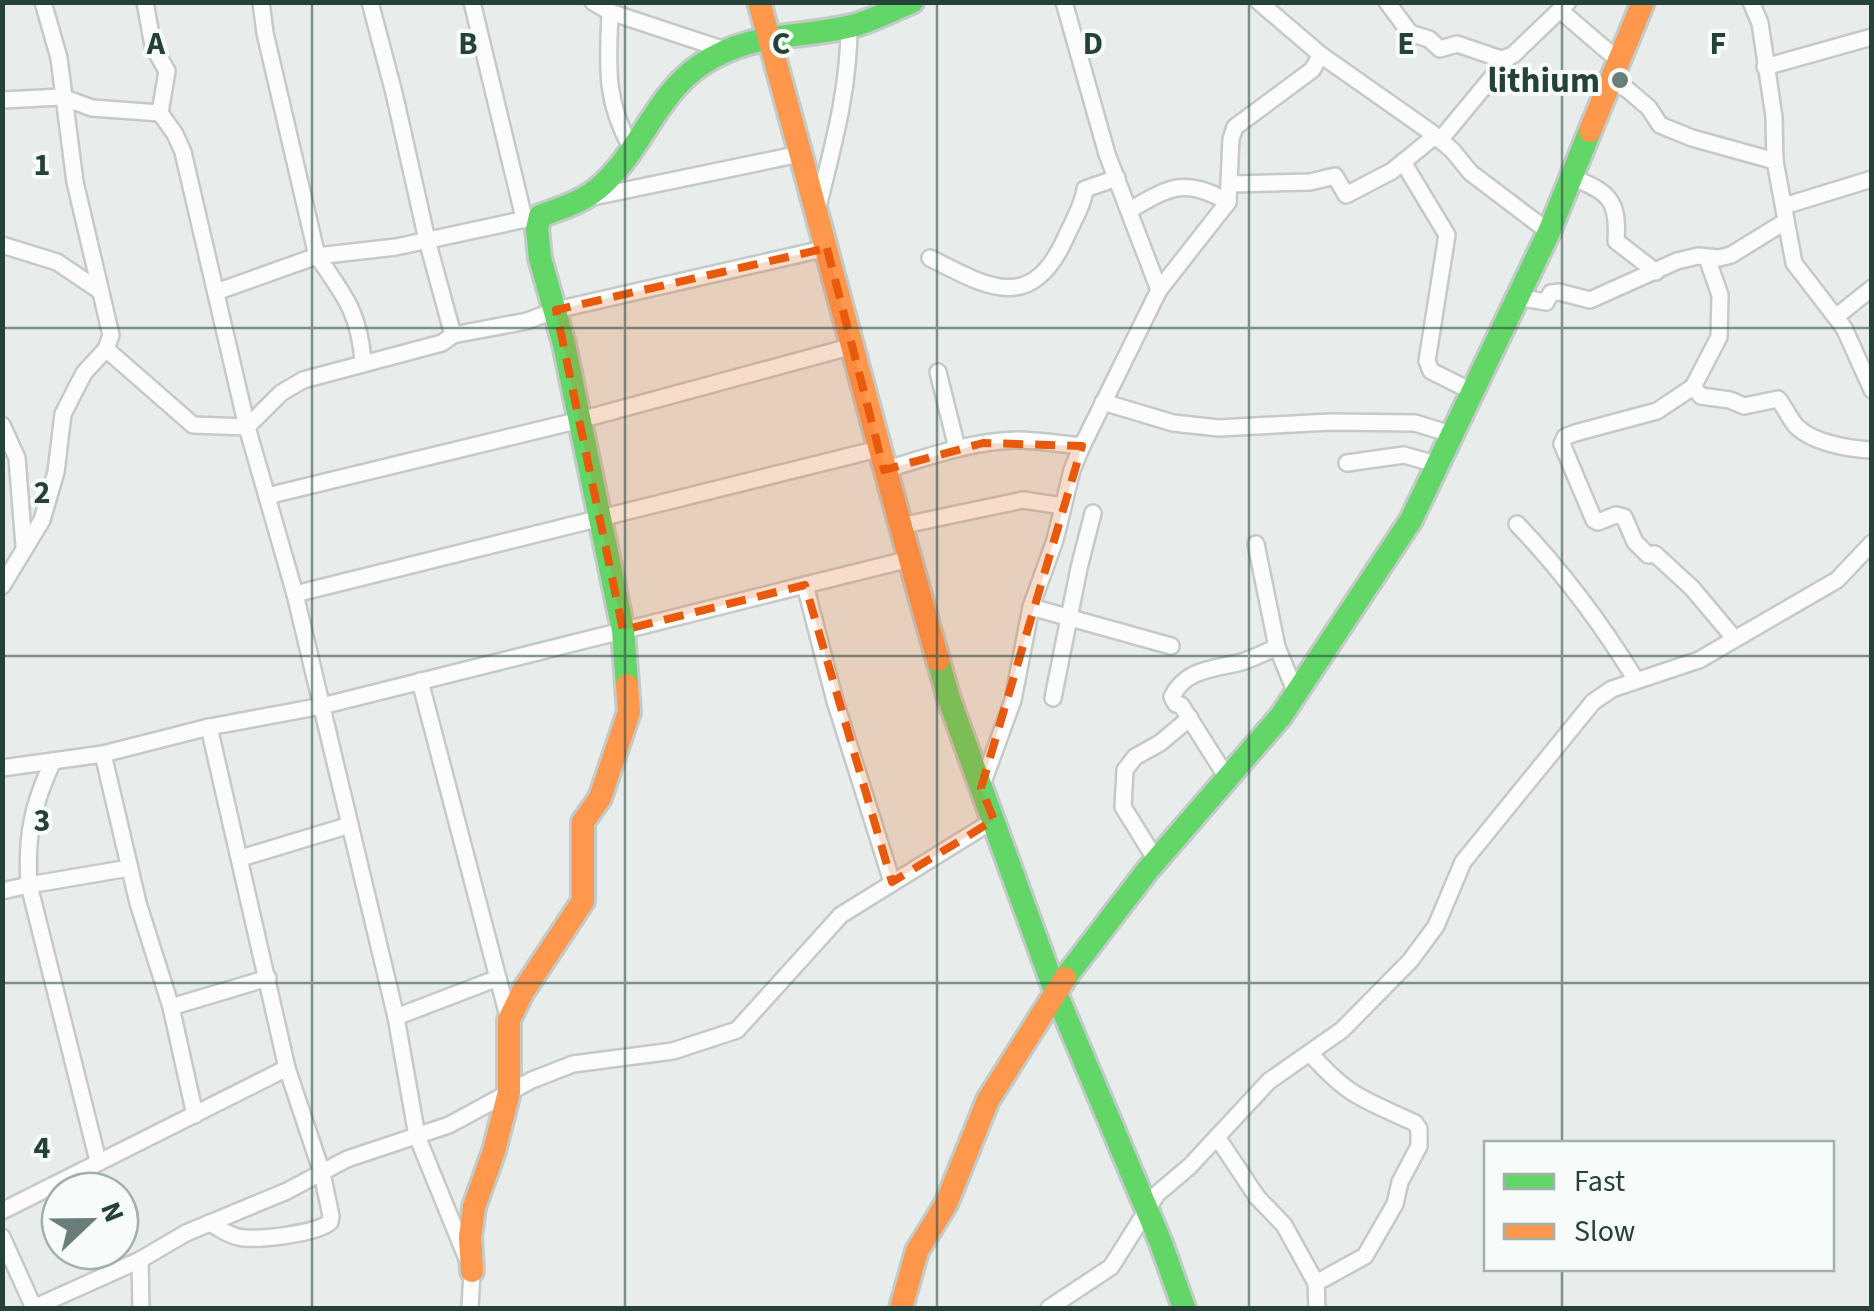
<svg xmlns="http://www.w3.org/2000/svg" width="1874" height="1311" viewBox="0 0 1874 1311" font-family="'Source Sans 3',sans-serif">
<rect width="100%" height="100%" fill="#e8edeb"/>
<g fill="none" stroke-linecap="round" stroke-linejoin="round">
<defs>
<g id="street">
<polyline points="472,2 524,218"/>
<polyline points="593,2 610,12 725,50"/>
<polyline points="1064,2 1107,154 1159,290"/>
<polyline points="1387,2 1410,33 1429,39 1440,49 1457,44 1501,59 1513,55 1568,2"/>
<polyline points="1751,2 1760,23 1774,117 1775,161 1794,263 1844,328 1872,390"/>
<path d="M 610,12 C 608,64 604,100 631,147"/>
<polyline points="1562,12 1618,60"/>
<polyline points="1321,55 1432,133 1452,150 1471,173 1549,232"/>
<polyline points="1765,67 1872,37"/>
<polyline points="1610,80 1628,90 1649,108 1660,125 1692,138 1775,161"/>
<polyline points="2,100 62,97 92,108 160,113 167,71 153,46 145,2"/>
<polyline points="160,113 175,134 183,152 247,427 295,594 350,825 396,1017 417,1136 472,1271 470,1308"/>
<polyline points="1440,140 1508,58"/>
<polyline points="1403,162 1447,235 1427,361 1431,371 1473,392"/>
<path d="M 1571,177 C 1609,192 1619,200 1616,241 L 1656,272"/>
<polyline points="1230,184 1310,182 1335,176 1346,195 1392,171 1435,136"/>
<polyline points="593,197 800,154"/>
<polyline points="1784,206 1872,179"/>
<path d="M 818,207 C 833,146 849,89 849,27"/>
<path d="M 1130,210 C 1170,187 1184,177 1228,202"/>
<polyline points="2,245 57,262 100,291"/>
<path d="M 930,258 C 987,287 1031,314 1065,239 C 1072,223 1083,206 1085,189 L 1117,178"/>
<polyline points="1707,258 1720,295 1719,337 1693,387 1657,411 1575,433 1565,437 1562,444 1594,520 1598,522 1616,515 1624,517 1635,542 1648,555 1655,554 1692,588 1734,638"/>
<polyline points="216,292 317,256 265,33 261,2"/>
<polyline points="1516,297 1546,302 1551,293 1559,292 1590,300 1677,261 1698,256 1719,258 1731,255 1786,221"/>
<polyline points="1837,316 1872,288"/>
<polyline points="453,335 527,321 556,310 827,248"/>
<polyline points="106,349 193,425 247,427 281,393 303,380 442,343 453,335 427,240 394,93 370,2"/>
<path d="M 363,361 C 359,312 344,295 317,256 L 396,247 L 540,216"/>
<polyline points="938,372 957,448"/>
<path d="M 1693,387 L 1701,396 L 1730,400 L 1744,406 L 1778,399 C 1785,407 1789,418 1796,426 C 1813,443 1849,449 1872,450"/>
<polyline points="1103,402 1173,423 1219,428 1330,422 1415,423 1454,435"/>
<polyline points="2,425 17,458 24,546"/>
<polyline points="1347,463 1404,455 1439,465"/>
<path d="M 884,470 C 928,457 971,441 1017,440 C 1039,440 1060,444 1082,446"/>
<polyline points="267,496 580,420 853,346"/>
<path d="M 1517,524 C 1563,572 1601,623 1636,680"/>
<polyline points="900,526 1023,500 1063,506"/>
<polyline points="1256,544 1277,647 1296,693"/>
<polyline points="2,586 42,520 56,472 63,414 84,373 106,349 111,335 75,182 59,58 43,2"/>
<polyline points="295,594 878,449"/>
<polyline points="1031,607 1171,646"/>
<polyline points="420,681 509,1020"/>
<polyline points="1053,698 1079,568 1093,513"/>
<polyline points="103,754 138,903 171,1007 268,978"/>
<polyline points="2,768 103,754 209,727 322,706 805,585"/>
<path d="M 1226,776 L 1181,705 L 1176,704 L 1172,697 C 1186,667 1218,669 1245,661 C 1256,657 1266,652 1277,647"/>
<polyline points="981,788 1013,700 1031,607 1055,540 1072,470 1082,446 1159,290 1228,202 1231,139 1235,127 1312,70 1321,55 1259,2"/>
<polyline points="241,858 350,825"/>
<polyline points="1156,860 1123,807 1125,770 1135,757 1160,743 1190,718"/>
<polyline points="892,882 835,701 805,585 910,559"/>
<path d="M 2,891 L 29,885 C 26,836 32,806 53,761"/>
<polyline points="171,1007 195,1115"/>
<polyline points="396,1017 498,978"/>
<path d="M 1310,1053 C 1349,1098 1364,1099 1415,1123 L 1419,1129 L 1419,1146 L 1400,1182 L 1395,1204 L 1365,1256 L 1316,1283 L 1317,1308"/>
<polyline points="1217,1137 1257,1197 1284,1225 1316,1283"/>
<polyline points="98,1161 29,885 129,868"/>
<polyline points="2,1211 287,1068"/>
<path d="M 209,1223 C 218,1227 228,1235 238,1237 C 255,1241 317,1234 330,1222 L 331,1216 L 322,1173 L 287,1068 L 209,727"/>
<polyline points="2,1237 34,1308"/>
<polyline points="140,1260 141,1308"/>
<polyline points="33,1308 140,1260 186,1233 287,1191 347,1159 449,1125 532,1080 573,1064 673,1051 737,1030 841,915 994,820"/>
<polyline points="1049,1308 1111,1267 1157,1194 1190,1166 1269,1081 1342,1030 1410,961 1436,926 1463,862 1593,702 1612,689 1699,660 1837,580 1872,543"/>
</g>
<g id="fast">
<polyline points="938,660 949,699 1055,991 1161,1243 1184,1308"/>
<path d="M 627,685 L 623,630 L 564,344 L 540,258 L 537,229 L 540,216 C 562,208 585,201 602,185 C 640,151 656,96 699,66 C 748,32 793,39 847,27 C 869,23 891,10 912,2"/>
<polyline points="1065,978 1147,871 1281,716 1411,520 1549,232 1590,131"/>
</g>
<g id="slow">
<path d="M 759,2 C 820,221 876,441 938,660"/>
<polyline points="1590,131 1643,2"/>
<polyline points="472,1271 470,1237 474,1207 494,1151 509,1092 509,1020 522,993 583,901 583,822 600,798 629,712 627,685"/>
<polyline points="901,1308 917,1251 946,1204 988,1100 1065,978"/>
</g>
</defs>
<use href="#street" stroke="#c5cac8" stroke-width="20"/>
<use href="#fast" stroke="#c3cbc8" stroke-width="28"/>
<use href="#slow" stroke="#c3cbc8" stroke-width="28"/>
<use href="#street" stroke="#fcfcfc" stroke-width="15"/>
<use href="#fast" stroke="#63d668" stroke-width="22"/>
<use href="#slow" stroke="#ff974d" stroke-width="22"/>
</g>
<path fill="#e8590c" fill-opacity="0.2" stroke="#e8590c" stroke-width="8" stroke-dasharray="20 12" stroke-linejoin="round" d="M 827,248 L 884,470 L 983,443 L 1082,446 L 981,788 L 994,820 L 892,882 L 805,585 L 623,630 L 556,310 Z"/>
<path fill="none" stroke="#24423a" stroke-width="2.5" stroke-opacity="0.55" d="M 312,2 L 312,1308M 625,2 L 625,1308M 937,2 L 937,1308M 1249,2 L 1249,1308M 1562,2 L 1562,1144M 2,328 L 1872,328M 2,656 L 1872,656M 2,983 L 1872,983M 1562,1268 L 1562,1308"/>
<circle fill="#697e78" stroke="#f7fbf9" stroke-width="4" cx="1620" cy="80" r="10"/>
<g text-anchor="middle" stroke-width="8" stroke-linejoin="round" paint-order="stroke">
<g font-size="35" font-weight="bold" fill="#24423a" stroke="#f7fbf9" text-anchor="end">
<text x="1600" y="92">lithium</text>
</g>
</g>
<g font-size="32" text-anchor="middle" font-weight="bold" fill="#24423a" stroke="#f7fbf9" stroke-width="8" stroke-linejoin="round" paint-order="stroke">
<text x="156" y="54">A</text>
<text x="468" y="54">B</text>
<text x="781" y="54">C</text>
<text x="1093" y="54">D</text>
<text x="1406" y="54">E</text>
<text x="1718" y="54">F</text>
<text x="42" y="175">1</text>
<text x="42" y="503">2</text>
<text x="42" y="831">3</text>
<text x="42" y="1158">4</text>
</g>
<rect width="1874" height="1311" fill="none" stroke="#24423a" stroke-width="10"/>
<rect x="1484" y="1141" width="350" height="130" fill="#f7fbf9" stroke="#a3b1ad" stroke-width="2.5"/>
<rect x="1504" y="1174" width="50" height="15" fill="#63d668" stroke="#a3b1ad" stroke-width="2.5"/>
<text x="1574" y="1191" font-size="30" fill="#24423a">Fast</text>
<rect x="1504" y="1224" width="50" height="15" fill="#ff974d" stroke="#a3b1ad" stroke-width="2.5"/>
<text x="1574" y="1241" font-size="30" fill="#24423a">Slow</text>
<g transform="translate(90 1221) rotate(68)"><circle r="48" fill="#f7fbf9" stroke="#a3b1ad" stroke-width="2.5"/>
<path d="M0-8L18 38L0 25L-18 38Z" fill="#697e78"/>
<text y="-15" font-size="28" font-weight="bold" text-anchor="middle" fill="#24423a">N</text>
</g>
</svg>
